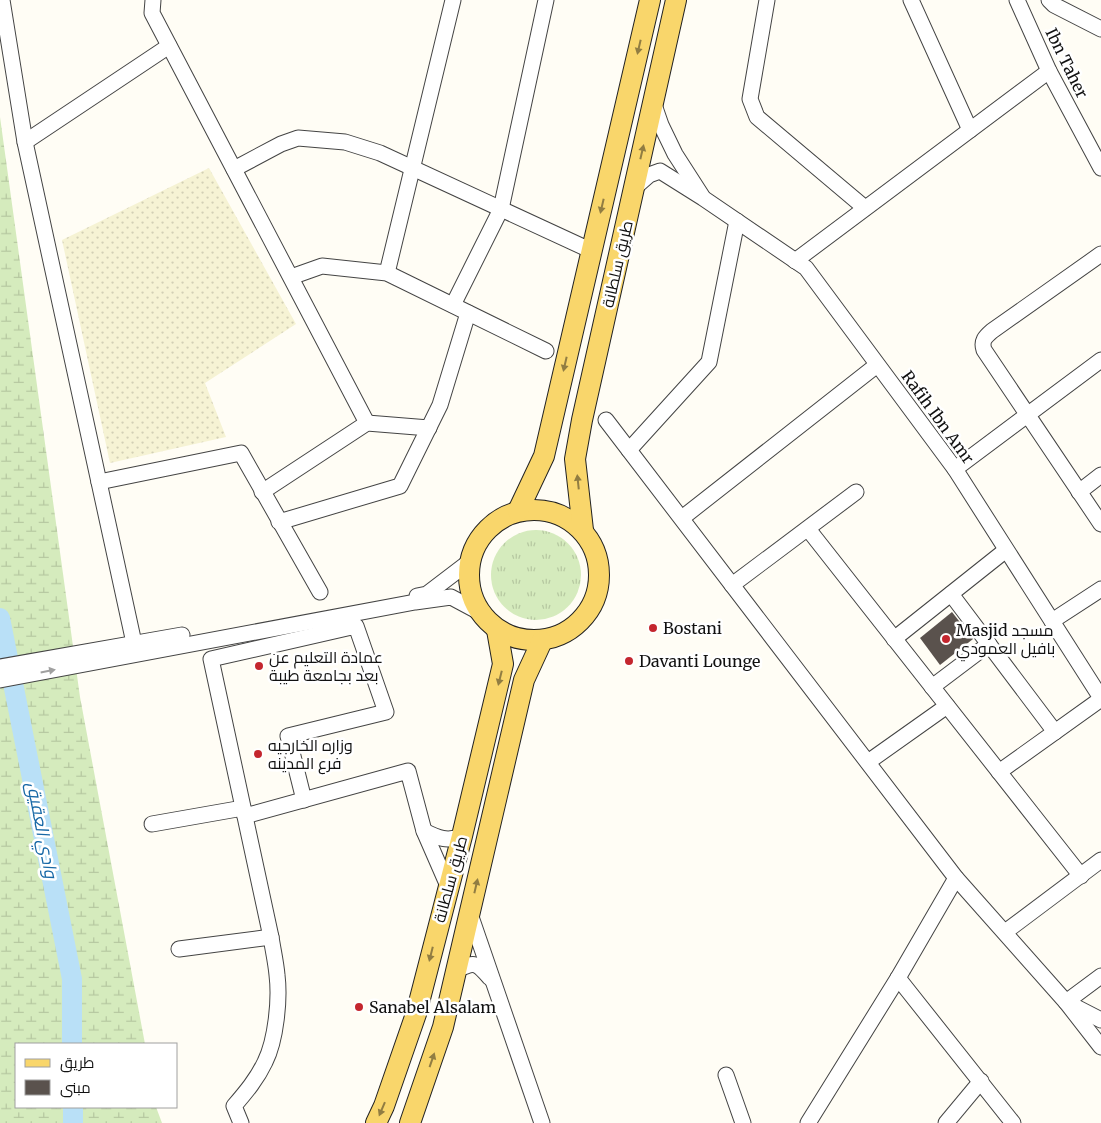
<svg xmlns="http://www.w3.org/2000/svg" width="1101" height="1123" viewBox="0 0 1101 1123" font-family="Merriweather,Cairo,serif">
<defs>
<pattern id="farmland-dots" width="8" height="8" patternUnits="userSpaceOnUse" patternTransform="scale(1.25)"><rect width="8" height="8" fill="#f6f3d4"/><path d="M2 2h.1M6 6h.1" fill="none" stroke="#d2cfb5" stroke-width="1.8" stroke-linecap="round"/></pattern>
<pattern id="grass-tufts" width="24" height="20" patternUnits="userSpaceOnUse" patternTransform="scale(1.25)"><rect width="24" height="20" fill="#d5ebbd"/><path d="M3 7l-1-3M5 7V3M7 7l1-3M15 17l-1-3M17 17v-4M19 17l1-3" fill="none" stroke="#b6c8a1"/></pattern>
<pattern id="wetland-marsh" width="20" height="14" patternUnits="userSpaceOnUse" patternTransform="scale(1.25)"><rect width="20" height="14" fill="#d5ebbd"/><path d="M1 5h8M5 5V1M11 12h8M15 12V8" fill="none" stroke="#b6c8a1"/></pattern>
</defs>
<rect width="100%" height="100%" fill="#fffdf5"/>
<polygon fill="url(#farmland-dots)" points="209,168 296,324 205,383 226,437 110,463 62,240"/>
<circle fill="url(#grass-tufts)" cx="536" cy="575" r="45"/>
<polygon fill="url(#wetland-marsh)" points="0,117 80,697 145,1044 16,1044 16,1107 156,1107 162,1123 0,1123"/>
<g fill="none" stroke-linecap="round" stroke-linejoin="round">
<g stroke="#b9e0f7" stroke-width="20">
<polyline points="0,618 72,979 72,1044"/>
<polyline points="73,1107 73,1123"/>
</g>
</g>
<polygon fill="#5a524d" points="952,612 973,639 940,665 920,638"/>
<g fill="none" stroke-linecap="round" stroke-linejoin="round">
<defs>
<g id="minor">
<polyline points="2,0 25,142 134,643"/>
<polyline points="153,0 152,13 367,423"/>
<polyline points="767,0 750,99 757,117 865,208"/>
<polyline points="911,0 970,130"/>
<polyline points="1017,0 1049,71 1101,168"/>
<polyline points="1049,0 1054,5 1101,29"/>
<polyline points="653,102 661,125 675,154 702,196"/>
<polyline points="25,142 169,46"/>
<polyline points="234,169 281,144 298,138 345,142 380,153 592,251"/>
<polyline points="633,189 649,175 660,171 703,198 806,268 955,469 1101,698"/>
<path d="M 1101,254 L 992,331 C 985,337 981,341 984,350 L 1101,524"/>
<polyline points="795,261 1049,71"/>
<polyline points="387,273 453,0"/>
<polyline points="291,277 322,266 387,273 546,351"/>
<polyline points="453,305 501,209 546,0"/>
<polyline points="606,420 956,878 1066,1002 1101,1020"/>
<polyline points="629,450 709,362 737,221"/>
<polyline points="955,469 1101,360"/>
<polyline points="99,482 241,453 320,592"/>
<polyline points="262,492 367,423 429,428"/>
<polyline points="1079,492 1101,475"/>
<polyline points="682,518 877,365"/>
<polyline points="279,522 400,486 440,405 468,313"/>
<polyline points="808,529 1081,876"/>
<polyline points="732,585 856,492"/>
<polyline points="951,594 1055,732"/>
<polyline points="417,596 427,594 469,562"/>
<polyline points="1052,621 1101,589"/>
<polyline points="894,639 1006,550"/>
<polyline points="0,667 182,635"/>
<polyline points="0,680 415,602 451,597 479,612"/>
<polyline points="932,687 989,644"/>
<polyline points="868,762 947,706"/>
<polyline points="999,772 1101,699"/>
<polyline points="245,816 408,771 424,831 448,886"/>
<polyline points="152,824 243,808"/>
<path d="M 424,831 C 438,838 447,842 462,836"/>
<polyline points="470,914 542,1123"/>
<polyline points="1005,932 1101,860"/>
<polyline points="179,949 271,937"/>
<path d="M 457,970 C 476,961 477,963 490,978"/>
<polyline points="1101,976 1066,1002 1101,1047"/>
<polyline points="898,978 1013,1123"/>
<polyline points="726,1075 743,1123"/>
<path d="M 241,1123 L 234,1106 C 246,1092 257,1079 265,1062 C 276,1040 280,999 277,975 C 276,963 273,950 271,937 L 211,659 L 356,626 L 386,712 L 288,736 L 304,800"/>
<polyline points="808,1123 898,978 956,878"/>
<polyline points="946,1123 981,1081"/>
</g>
<g id="major">
<circle cx="534" cy="575" r="65"/>
<polyline points="518,511 544,456 650,0"/>
<polyline points="583,530 575,459 582,420 676,0"/>
<polyline points="376,1123 384,1106 416,1014 462,836 503,664 497,630"/>
<polyline points="410,1123 443,1027 524,680 542,641"/>
</g>
</defs>
<use href="#minor" stroke="#444" stroke-width="17"/>
<use href="#major" stroke="#222" stroke-width="22"/>
<use href="#minor" stroke="#fff" stroke-width="15"/>
<use href="#major" stroke="#f9d66b" stroke-width="20"/>
</g>
<defs><path id="oneway-solid" d="M-6-.8H1V-3.2L6.5 0L1 3.2V.8H-6Z" transform="scale(1.25)"/></defs>
<g fill="#917d42">
<use href="#oneway-solid" transform="translate(639 47) rotate(103)"/>
<use href="#oneway-solid" transform="translate(642 152) rotate(-77)"/>
<use href="#oneway-solid" transform="translate(602 206) rotate(103)"/>
<use href="#oneway-solid" transform="translate(565 364) rotate(103)"/>
<use href="#oneway-solid" transform="translate(578 482) rotate(-96)"/>
<use href="#oneway-solid" transform="translate(500 678) rotate(104)"/>
<use href="#oneway-solid" transform="translate(476 886) rotate(-77)"/>
<use href="#oneway-solid" transform="translate(431 954) rotate(104)"/>
<use href="#oneway-solid" transform="translate(432 1060) rotate(-71)"/>
<use href="#oneway-solid" transform="translate(382 1109) rotate(113)"/>
</g>
<use fill="#a0a0a0" href="#oneway-solid" transform="translate(48 671) rotate(-11)"/>
<g fill="#c4262e" stroke="#fff" stroke-width="2">
<circle cx="653" cy="628" r="5"/>
<circle cx="946" cy="639" r="5"/>
<circle cx="629" cy="661" r="5"/>
<circle cx="259" cy="666" r="5"/>
<circle cx="258" cy="754" r="5"/>
<circle cx="359" cy="1007" r="5"/>
</g>
<g text-anchor="middle" stroke-width="5" stroke-linejoin="round" paint-order="stroke">
<g font-size="16" fill="#111" stroke="#fff">
<text transform="translate(1067 63) rotate(64)" y="6">Ibn Taher</text>
<text transform="translate(617 264) rotate(-77)" y="6">طريق سلطانة</text>
<text transform="translate(938 417) rotate(54)" y="6">Rafih Ibn Amr</text>
<text transform="translate(450 879) rotate(-75)" y="6">طريق سلطانة</text>
</g>
<g font-size="16" fill="#111" stroke="#fff" text-anchor="start">
<text x="663" y="634">Bostani</text>
<text x="956" y="636">Masjid مسجد<tspan x="956" dy="18">بافيل العمودي</tspan></text>
<text x="269" y="663">عمادة التعليم عن<tspan x="269" dy="18">بعد بجامعة طيبة</tspan></text>
<text x="639" y="667">Davanti Lounge</text>
<text x="268" y="751">وزاره الخارجيه<tspan x="268" dy="18">فرع المدينه</tspan></text>
<text x="369" y="1013">Sanabel Alsalam</text>
</g>
<g font-size="18" font-style="italic" fill="#1768a6" stroke="#fff">
<text transform="translate(42 830) rotate(79)" y="6">وادي العقيق</text>
</g>
</g>
<rect x="15" y="1043" width="162" height="65" fill="#ffffff" stroke="#a0a0a0"/>
<rect x="25" y="1059" width="25" height="8" fill="#f9d66b" stroke="#a0a0a0"/>
<text x="60" y="1068" font-size="15" fill="#111111">طريق</text>
<rect x="25" y="1080" width="25" height="15" fill="#5a524d" stroke="#a0a0a0"/>
<text x="60" y="1093" font-size="15" fill="#111111">مبنى</text>
</svg>
